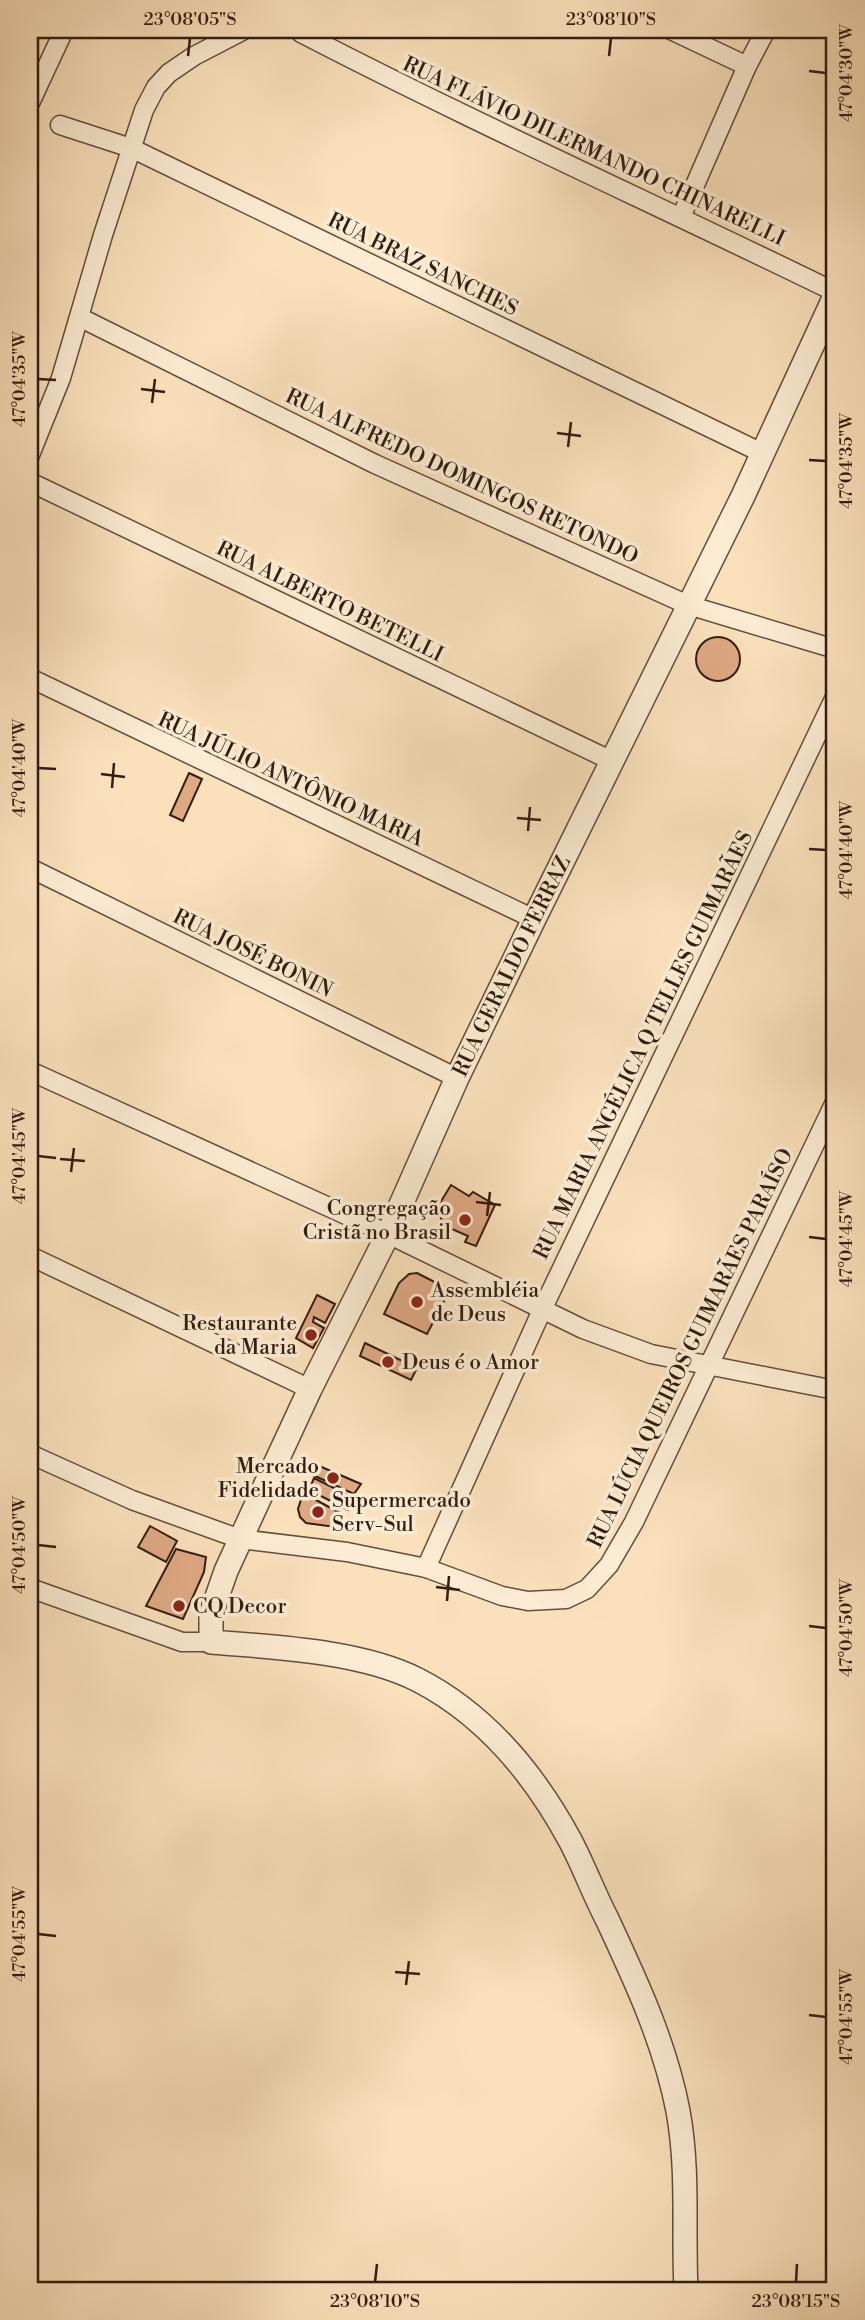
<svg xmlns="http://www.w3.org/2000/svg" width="865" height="2320" viewBox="0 0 865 2320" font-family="'Libre Bodoni',serif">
<rect width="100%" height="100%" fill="#fae1bc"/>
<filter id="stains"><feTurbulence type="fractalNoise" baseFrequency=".00286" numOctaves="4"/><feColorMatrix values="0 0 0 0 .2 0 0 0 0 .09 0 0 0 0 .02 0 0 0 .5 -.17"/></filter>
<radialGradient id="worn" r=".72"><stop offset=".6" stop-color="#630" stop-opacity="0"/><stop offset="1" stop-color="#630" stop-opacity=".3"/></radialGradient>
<g fill="#dfa984" stroke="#331c10" stroke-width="2">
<circle cx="718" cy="659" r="22"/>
<polygon points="189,773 202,779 183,821 170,815"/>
<polygon points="451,1185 469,1196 473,1192 495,1205 476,1246 465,1242 468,1236 445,1226 439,1215 440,1203"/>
<polygon points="417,1273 450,1290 427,1334 384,1314 399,1283 409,1274"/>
<polygon points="317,1295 335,1304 325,1323 314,1317 313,1322 324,1328 313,1348 296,1338"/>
<polygon points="365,1343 417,1368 411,1380 360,1356"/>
<polygon points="310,1462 361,1484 354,1494 304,1471"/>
<polygon points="314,1478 354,1498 348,1510 309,1490"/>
<polygon points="303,1493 342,1514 335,1527 306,1523 300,1517 298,1509"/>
<polygon points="150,1526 177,1541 166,1562 138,1547"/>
<polygon points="176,1549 206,1557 204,1572 183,1619 146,1606"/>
</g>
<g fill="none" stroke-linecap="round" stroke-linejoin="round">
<defs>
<g id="minor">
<path d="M 298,30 L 301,33 C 477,124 657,205 835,292"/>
<polyline points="671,30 747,66"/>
<polyline points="30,103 64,30"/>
<polyline points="60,125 131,148 762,453"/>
<polyline points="681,217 747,66 766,30"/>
<polyline points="81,318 375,464 688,605 835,649"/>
<polyline points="30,455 61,378 103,235 144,110 156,87 169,73 194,56 244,30"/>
<polyline points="30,482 610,760"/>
<polyline points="30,678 534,919"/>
<polyline points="30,868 457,1078"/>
<polyline points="30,1071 388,1234 583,1329 651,1354 835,1390"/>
<polyline points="30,1256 310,1389"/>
<polyline points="30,1454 132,1500 240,1539 347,1552 426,1568 502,1596 528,1601 566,1599 587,1589 609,1565 634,1522 835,1102"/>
<polyline points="426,1568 542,1310 835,697"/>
<polyline points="30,1588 182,1642 211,1642"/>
</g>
<g id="tertiary">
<path id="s1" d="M 686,2290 C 683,2230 689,2171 678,2111 C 665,2043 636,1981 607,1919 C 594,1894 584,1867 571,1842 C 535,1775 486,1715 418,1680 C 362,1651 274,1647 211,1642 L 211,1614 L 226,1571 L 265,1486 L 310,1389 L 388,1234 L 457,1078 L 534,919 L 743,496 L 835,296"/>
</g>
</defs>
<use href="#minor" stroke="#654d3b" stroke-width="21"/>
<use href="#tertiary" stroke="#654d3b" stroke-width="26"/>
<use href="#minor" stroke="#fcecd3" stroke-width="18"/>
<use href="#tertiary" stroke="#fcecd3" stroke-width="23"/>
</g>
<path fill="none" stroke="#331c10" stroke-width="2.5" d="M 188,56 L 190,38M 609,56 L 611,38M 809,71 L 826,73M 38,379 L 56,380M 141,389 L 165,392M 152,403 L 155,379M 557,433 L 581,436M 568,447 L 571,422M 809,460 L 826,461M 38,768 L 56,769M 101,774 L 125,777M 112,788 L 114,763M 517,818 L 541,820M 528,831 L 530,807M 809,849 L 826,850M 38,1156 L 56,1158M 60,1159 L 85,1161M 71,1172 L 74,1148M 476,1202 L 501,1205M 487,1216 L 490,1192M 809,1237 L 826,1239M 38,1545 L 56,1547M 436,1587 L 460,1590M 447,1601 L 449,1576M 809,1626 L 826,1628M 38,1934 L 56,1936M 395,1972 L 420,1974M 406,1985 L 409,1961M 809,2015 L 826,2017M 375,2282 L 377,2264M 796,2282 L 797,2264"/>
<g fill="#8f2418" stroke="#fcecd3" stroke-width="2.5">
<circle cx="465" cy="1220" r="7"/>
<circle cx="417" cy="1302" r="7"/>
<circle cx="311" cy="1335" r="7"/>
<circle cx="388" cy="1362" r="7"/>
<circle cx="333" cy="1478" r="7"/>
<circle cx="318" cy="1512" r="7"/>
<circle cx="179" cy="1606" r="7"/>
</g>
<g text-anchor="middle" stroke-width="7" stroke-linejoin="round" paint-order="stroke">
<g font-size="21" fill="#331c10" stroke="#fcecd3">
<text transform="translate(594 151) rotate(25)" y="7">RUA FLÁVIO DILERMANDO CHINARELLI</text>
<text transform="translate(423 264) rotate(26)" y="7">RUA BRAZ SANCHES</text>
<text transform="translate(462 476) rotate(25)" y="7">RUA ALFREDO DOMINGOS RETONDO</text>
<text transform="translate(330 601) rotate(26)" y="7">RUA ALBERTO BETELLI</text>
<text transform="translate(291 779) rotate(25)" y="7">RUA JÚLIO ANTÔNIO MARIA</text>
<text transform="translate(253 953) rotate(26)" y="7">RUA JOSÉ BONIN</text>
<text dy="7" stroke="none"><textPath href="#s1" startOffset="1650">RUA GERALDO FERRAZ</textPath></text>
<text transform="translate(643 1045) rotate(-64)" y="7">RUA MARIA ANGÉLICA Q TELLES GUIMARÃES</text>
<text transform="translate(690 1348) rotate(-64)" y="7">RUA LÚCIA QUEIROS GUIMARÃES PARAÍSO</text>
</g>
<g font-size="21" fill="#331c10" stroke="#fcecd3" text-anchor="start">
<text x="451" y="1215" text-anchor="end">Congregação<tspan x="451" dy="24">Cristã no Brasil</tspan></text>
<text x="431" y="1297">Assembléia<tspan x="431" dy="24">de Deus</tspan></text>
<text x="297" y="1330" text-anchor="end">Restaurante<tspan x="297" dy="24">da Maria</tspan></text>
<text x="402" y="1369">Deus é o Amor</text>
<text x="319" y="1473" text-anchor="end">Mercado<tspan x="319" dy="24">Fidelidade</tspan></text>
<text x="332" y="1507">Supermercado<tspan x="332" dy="24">Serv-Sul</tspan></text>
<text x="193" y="1613">CQ Decor</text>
</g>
</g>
<rect width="865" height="2320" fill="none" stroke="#fae1bc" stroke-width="77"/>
<rect x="38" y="38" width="788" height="2244" fill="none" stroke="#331c10" stroke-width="2.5"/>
<g font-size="18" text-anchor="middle" fill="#331c10">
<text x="190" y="25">23°08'05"S</text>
<text x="611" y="25">23°08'10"S</text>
<text transform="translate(846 73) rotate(-90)" y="6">47°04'30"W</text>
<text transform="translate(19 379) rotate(-90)" y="6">47°04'35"W</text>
<text transform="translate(846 461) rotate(-90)" y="6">47°04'35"W</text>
<text transform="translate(19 768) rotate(-90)" y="6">47°04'40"W</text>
<text transform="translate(846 850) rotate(-90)" y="6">47°04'40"W</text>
<text transform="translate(19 1156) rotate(-90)" y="6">47°04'45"W</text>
<text transform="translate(846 1239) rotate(-90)" y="6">47°04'45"W</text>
<text transform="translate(19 1545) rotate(-90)" y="6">47°04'50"W</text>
<text transform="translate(846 1628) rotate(-90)" y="6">47°04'50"W</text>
<text transform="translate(19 1934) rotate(-90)" y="6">47°04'55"W</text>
<text transform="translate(846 2017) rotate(-90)" y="6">47°04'55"W</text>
<text x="375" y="2307">23°08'10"S</text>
<text x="796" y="2307">23°08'15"S</text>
</g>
<rect width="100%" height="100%" filter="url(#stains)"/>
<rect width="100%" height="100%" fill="url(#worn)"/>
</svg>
